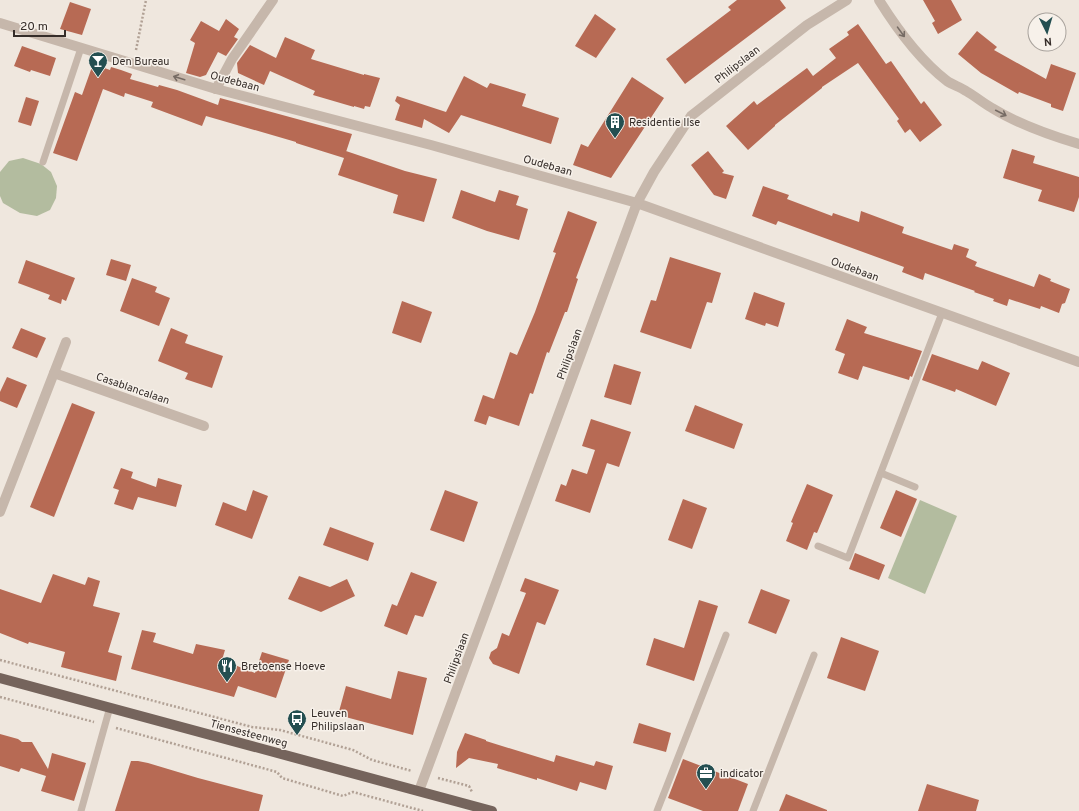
<svg xmlns="http://www.w3.org/2000/svg" width="1079" height="811" viewBox="0 0 1079 811" font-family="Overpass,sans-serif">
<rect width="100%" height="100%" fill="#efe7de"/>
<g fill="#b3bc9f">
<polygon points="23,158 41,164 51,172 57,186 56,198 50,210 37,216 20,213 3,203 0,196 0,172 9,161"/>
<polygon points="920,500 957,516 925,594 888,578"/>
</g>
<g fill="#b76a54">
<polygon points="737,0 780,0 786,8 685,84 666,59 731,10 728,7"/>
<polygon points="923,0 951,0 962,20 938,34 932,23 935,21"/>
<polygon points="70,2 91,9 82,35 60,29"/>
<polygon points="595,14 616,29 596,58 575,46"/>
<polygon points="226,19 239,29 234,37 238,39 226,56 218,52 206,75 200,77 186,73 195,43 190,40 201,21 219,31"/>
<polygon points="858,24 886,64 891,61 921,104 924,101 942,125 920,142 910,129 905,133 897,121 899,119 858,63 822,87 822,88 775,125 775,126 748,150 726,126 754,101 757,105 807,68 813,76 836,58 829,49 849,35 847,32"/>
<polygon points="977,31 997,47 994,50 1046,79 1051,64 1076,73 1063,111 1051,107 1051,104 1019,92 1018,94 981,73 958,54"/>
<polygon points="285,37 315,50 311,59 364,75 364,74 380,78 370,107 365,106 364,109 354,106 354,107 313,95 315,91 270,71 264,85 238,73 237,63 250,45 276,58"/>
<polygon points="22,46 56,58 50,76 31,70 30,72 14,66"/>
<polygon points="93,64 110,70 111,67 121,70 132,74 130,79 158,87 159,85 177,90 218,105 220,98 352,134 344,158 346,151 405,171 437,179 424,222 393,213 398,195 338,175 344,158 296,143 296,142 206,116 202,126 151,107 153,102 125,93 124,97 103,89 77,161 53,153 75,92 82,95"/>
<polygon points="464,76 487,88 490,83 526,94 522,106 559,118 551,144 461,115 449,133 424,119 422,128 395,120 400,105 395,101 397,96 446,112"/>
<polygon points="632,77 664,98 611,178 573,165 581,144 588,147"/>
<polygon points="26,97 39,101 31,126 18,122"/>
<polygon points="1012,149 1035,156 1033,163 1079,177 1079,197 1074,212 1038,201 1042,190 1003,178"/>
<polygon points="708,151 724,171 722,173 734,176 726,199 714,195 691,165"/>
<polygon points="763,186 789,195 787,199 832,216 833,213 859,222 861,211 904,227 902,233 952,250 954,244 969,249 966,257 977,262 975,266 1034,287 1039,274 1051,279 1050,281 1070,289 1065,303 1062,304 1059,313 1041,306 1040,309 1009,299 1007,306 993,301 994,299 974,292 975,291 925,273 923,280 902,272 904,267 778,221 776,225 752,216"/>
<polygon points="461,190 495,202 499,190 519,196 516,205 528,209 519,240 487,231 452,218"/>
<polygon points="568,211 597,222 576,278 578,279 567,312 565,312 549,353 547,352 533,394 530,393 519,426 489,416 486,425 474,421 483,395 494,399 510,352 517,355 535,312 556,253 553,252"/>
<polygon points="670,257 721,273 712,303 707,302 691,349 640,332 651,300 656,301"/>
<polygon points="111,259 131,265 126,281 106,275"/>
<polygon points="26,260 75,278 66,301 62,299 61,304 48,299 50,295 18,283"/>
<polygon points="132,278 157,287 155,292 170,298 159,326 120,311"/>
<polygon points="754,292 785,303 778,327 766,323 765,326 745,319"/>
<polygon points="402,301 432,312 421,343 392,333"/>
<polygon points="847,319 867,327 864,333 922,351 912,377 910,376 909,380 863,366 858,380 838,373 845,354 835,350"/>
<polygon points="21,328 46,338 37,358 12,348"/>
<polygon points="171,328 188,335 185,343 223,356 212,388 185,379 188,373 158,361"/>
<polygon points="932,354 978,370 982,361 1010,373 996,406 956,389 955,392 922,380"/>
<polygon points="614,364 641,372 631,405 604,397"/>
<polygon points="7,377 27,385 17,408 0,401 0,392"/>
<polygon points="72,403 95,412 54,517 30,507"/>
<polygon points="695,405 743,424 734,449 685,431"/>
<polygon points="591,419 631,432 619,467 607,463 590,513 555,501 561,484 566,486 572,469 587,474 595,450 582,446"/>
<polygon points="121,468 133,472 131,478 156,487 158,478 182,485 176,507 138,497 133,510 114,504 119,490 113,488"/>
<polygon points="807,484 833,495 817,533 814,532 807,550 786,541 793,523 791,522"/>
<polygon points="253,490 268,496 252,539 215,525 223,502 246,511"/>
<polygon points="445,490 478,502 464,542 430,530"/>
<polygon points="896,490 917,499 901,537 880,528"/>
<polygon points="683,499 707,508 692,549 668,540"/>
<polygon points="330,527 374,543 368,561 323,545"/>
<polygon points="855,553 885,565 879,580 849,569"/>
<polygon points="411,572 437,582 423,617 415,615 407,635 384,626 392,604 397,606"/>
<polygon points="53,574 85,585 88,577 100,581 93,606 120,613 108,652 122,656 116,681 61,667 65,652 29,642 28,644 0,633 0,589 41,603"/>
<polygon points="299,576 330,587 347,579 355,596 321,612 288,599"/>
<polygon points="525,578 559,590 545,625 537,622 519,674 493,664 489,658 491,652 497,648 502,633 509,636 526,593 520,591"/>
<polygon points="761,589 790,600 776,634 748,623"/>
<polygon points="699,600 718,606 694,681 646,665 654,638 684,648"/>
<polygon points="142,630 156,633 153,642 193,654 196,644 225,650 222,660 255,673 262,652 289,660 276,698 238,686 234,697 131,669"/>
<polygon points="841,637 879,651 865,691 827,678"/>
<polygon points="398,671 427,678 413,735 338,715 346,686 391,699"/>
<polygon points="639,723 671,733 666,752 633,743"/>
<polygon points="465,733 486,740 486,741 554,762 556,755 594,766 596,761 613,766 606,790 580,782 577,791 537,778 537,780 497,768 498,764 469,758 456,768 457,752"/>
<polygon points="0,734 18,739 22,742 32,742 48,769 52,753 86,763 74,801 41,791 46,776 21,768 19,772 0,766"/>
<polygon points="683,759 748,784 738,811 703,811 668,798"/>
<polygon points="131,761 138,761 148,763 198,778 263,795 259,811 115,811"/>
<polygon points="927,784 979,800 976,811 918,811"/>
<polygon points="786,794 827,810 827,811 779,811"/>
</g>
<g fill="none" stroke-linecap="round" stroke-linejoin="round">
<g stroke="#b1a195" stroke-width="2.5" stroke-dasharray="2 2" stroke-linecap="butt">
<polyline points="136,50 146,0"/>
<polyline points="0,660 252,727 280,730 353,750 372,760 412,771"/>
<polyline points="0,697 94,722"/>
<polyline points="116,728 277,772 282,778 343,796 353,792 423,811"/>
<polyline points="438,778 469,786 472,792"/>
</g>
<g stroke="#c6b7ab" stroke-width="7">
<polyline points="43,162 81,48"/>
<polyline points="881,473 915,487"/>
<polyline points="818,546 848,558 942,313"/>
<polyline points="81,811 110,707"/>
<polyline points="657,811 726,635"/>
<polyline points="753,811 814,655"/>
</g>
<g stroke="#c6b7ab" stroke-width="10">
<path d="M 879,0 C 897,29 920,60 947,81 C 953,85 960,87 966,91 C 975,96 983,103 992,108 C 1018,124 1049,135 1079,144"/>
<polyline points="0,23 216,89 431,145 637,203 1079,362"/>
<polyline points="216,89 232,59 273,0"/>
<polyline points="54,373 204,426"/>
<polyline points="0,512 66,342"/>
<polyline points="419,791 637,203 654,172 691,116 807,25 847,0"/>
</g>
<polyline stroke="#75645c" stroke-width="10" points="0,678 492,811"/>
</g>
<defs><path id="oneway-shaft" d="M-6 0H5M1.5-3L5.5 0L1.5 3" fill="none" stroke-width="1.6" stroke-linecap="round" stroke-linejoin="round"/></defs>
<g stroke="#766b64">
<use href="#oneway-shaft" transform="translate(901 32) rotate(54)"/>
<use href="#oneway-shaft" transform="translate(179 78) rotate(-163)"/>
<use href="#oneway-shaft" transform="translate(1001 113) rotate(27)"/>
</g>
<defs>
<symbol id="bar-pin" viewBox="-11 -11 22 30"><path d="M0 17L-7.5 6A9.5 9.5 0 1 1 7.5 6Z" fill="#244f51" stroke="#f7f1ea"/><path d="M-6-5H6L.8 .8V4.5H3.5V6h-7V4.5H-.8V.8Z" fill="#fff"/></symbol>
<symbol id="building-pin" viewBox="-11 -11 22 30"><path d="M0 17L-7.5 6A9.5 9.5 0 1 1 7.5 6Z" fill="#244f51" stroke="#f7f1ea"/><path d="M-4-6H4V6H1V3H-1V6H-4ZM-2.5-4.3h1.7v1.8h-1.7ZM.8-4.3h1.7v1.8H.8ZM-2.5-1h1.7V.8h-1.7ZM.8-1h1.7V.8H.8Z" fill="#fff"/></symbol>
<symbol id="restaurant-pin" viewBox="-11 -11 22 30"><path d="M0 17L-7.5 6A9.5 9.5 0 1 1 7.5 6Z" fill="#244f51" stroke="#f7f1ea"/><path d="M-5-6h1v4h1v-4h1v4h1v-4h1v5L-1.5 .5V6h-2V.5L-5-1ZM5-6V6H3V1.5H1.5Q1.5-4 5-6Z" fill="#fff"/></symbol>
<symbol id="bus-pin" viewBox="-11 -11 22 30"><path d="M0 17L-7.5 6A9.5 9.5 0 1 1 7.5 6Z" fill="#244f51" stroke="#f7f1ea"/><path d="M-5-6H5V4H4V6H2V4H-2V6H-4V4H-5ZM-3.5-4V0h7V-4ZM-3.5 1.2v1.5H-2V1.2ZM2 1.2v1.5H3.5V1.2Z" fill="#fff"/></symbol>
<symbol id="office-pin" viewBox="-11 -11 22 30"><path d="M0 17L-7.5 6A9.5 9.5 0 1 1 7.5 6Z" fill="#244f51" stroke="#f7f1ea"/><path d="M-6-3h4V-5.5h4V-3h4V5H-6ZM-1-4.5V-3h2v-1.5ZM-6 0V1H6V0Z" fill="#fff"/></symbol>
</defs>
<g fill-rule="evenodd">
<use href="#bar-pin" x="87" y="50" width="22" height="30"/>
<use href="#building-pin" x="604" y="111" width="22" height="30"/>
<use href="#restaurant-pin" x="216" y="655" width="22" height="30"/>
<use href="#bus-pin" x="286" y="708" width="22" height="30"/>
<use href="#office-pin" x="695" y="762" width="22" height="30"/>
</g>
<g text-anchor="middle" stroke-width="3" stroke-linejoin="round" paint-order="stroke">
<g font-size="11" fill="#352d29" stroke="#f7f1ea" text-anchor="start">
<text x="112" y="65">Den Bureau</text>
<text x="629" y="126">Residentie Ilse</text>
<text x="241" y="670">Bretoense Hoeve</text>
<text x="311" y="717">Leuven<tspan x="311" dy="13">Philipslaan</tspan></text>
<text x="720" y="777">indicator</text>
</g>
<g font-size="11" fill="#352d29" stroke="#f7f1ea">
<text transform="translate(737 64) rotate(-38)" y="4">Philipslaan</text>
<text transform="translate(235 81) rotate(15)" y="4">Oudebaan</text>
<text transform="translate(548 165) rotate(16)" y="4">Oudebaan</text>
<text transform="translate(855 269) rotate(20)" y="4">Oudebaan</text>
<text transform="translate(569 354) rotate(-70)" y="4">Philipslaan</text>
<text transform="translate(133 388) rotate(19)" y="4">Casablancalaan</text>
<text transform="translate(456 658) rotate(-70)" y="4">Philipslaan</text>
<text transform="translate(249 733) rotate(15)" y="4">Tiensesteenweg</text>
</g>
</g>
<g transform="translate(1047 32) rotate(175)"><circle r="19" fill="#f7f1ea" stroke="#a9a39d"/>
<path d="M0-3L7 15L0 10L-7 15Z" fill="#244f51"/>
<text y="-6" font-size="11" font-weight="bold" text-anchor="middle" fill="#352d29">N</text>
</g>
<path d="M14 30v6h51v-6" fill="none" stroke="#352d29" stroke-width="2"/>
<text x="20" y="30" font-size="12" fill="#352d29" stroke="#f7f1ea" stroke-width="3" paint-order="stroke">20 m</text>
</svg>
